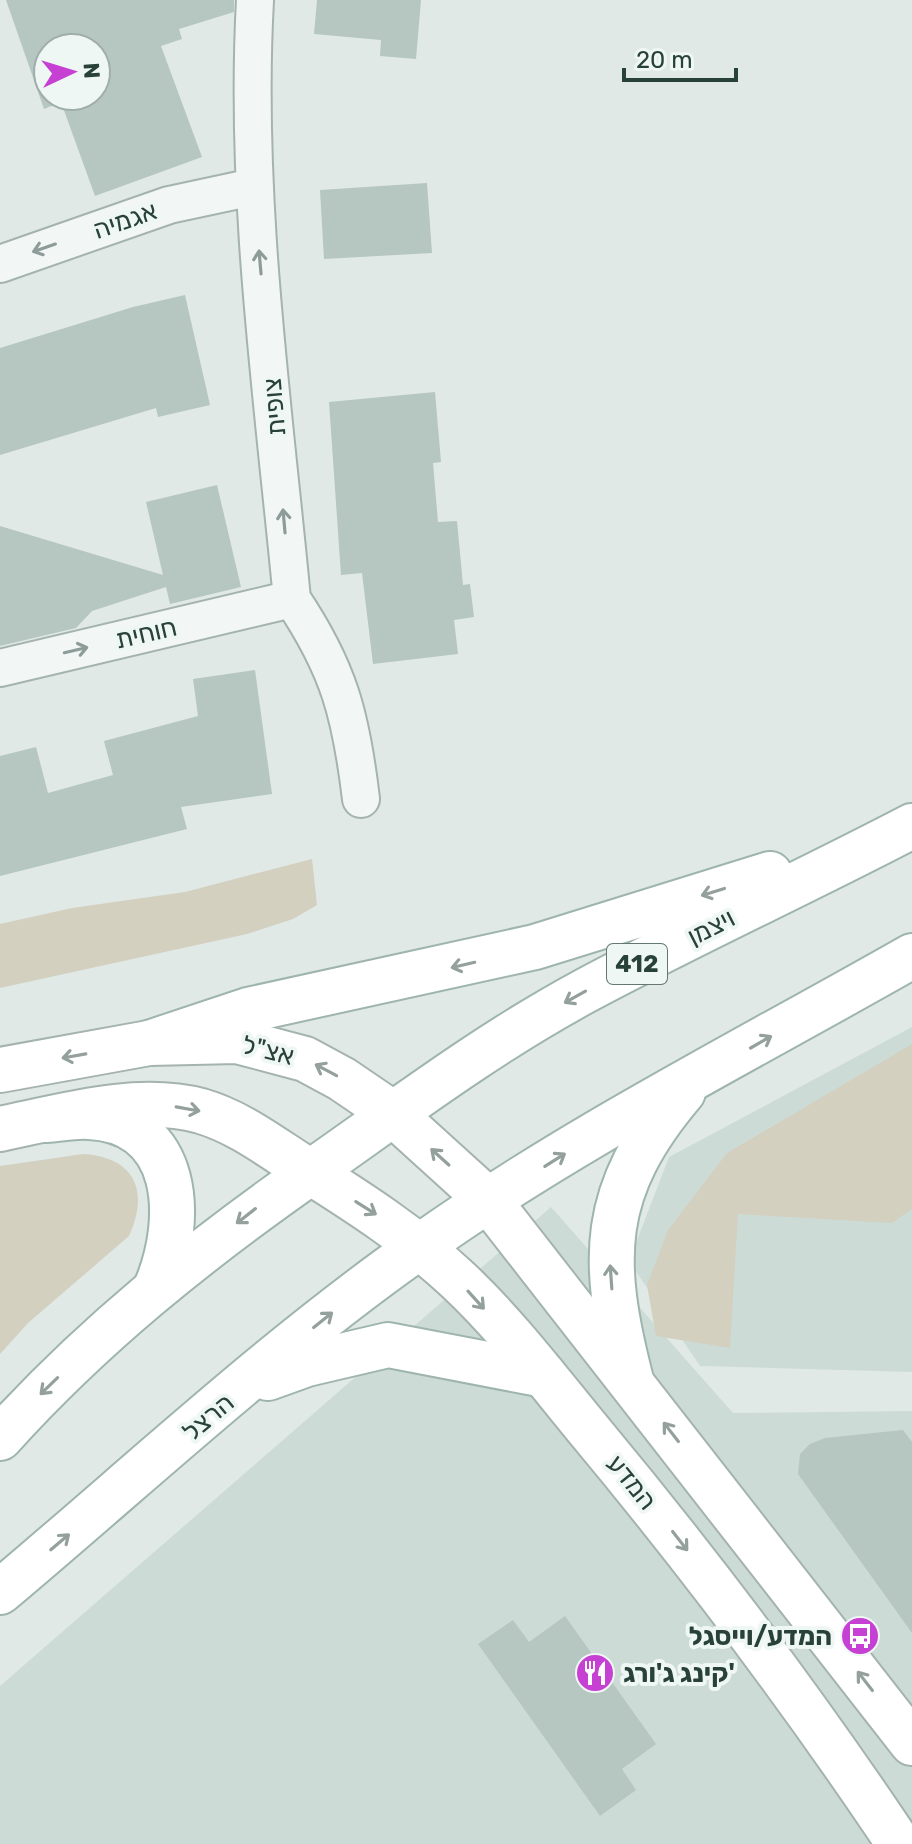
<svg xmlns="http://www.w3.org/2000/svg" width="912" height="1844" viewBox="0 0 912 1844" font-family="Rubik,'Noto Sans Hebrew',sans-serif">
<rect width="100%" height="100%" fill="#e0e9e6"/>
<g fill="#cddbd6">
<polygon points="912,1027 912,1372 700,1366 629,1261 669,1157"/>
<polygon points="551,1207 733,1413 912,1411 912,1844 0,1844 0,1686"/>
</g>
<g fill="#d3d0c0">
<polygon points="312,859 317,905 293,919 247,934 0,988 0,924 72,908 185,892"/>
<polygon points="912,1044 912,1209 892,1223 738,1214 730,1348 656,1336 647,1285 668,1230 727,1153"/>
<path d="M 83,1154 C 134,1157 150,1190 129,1236 L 28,1323 L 0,1354 L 0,1166 Z"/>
</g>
<g fill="#b6c6c1" fill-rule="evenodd">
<path d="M 6,0 L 234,0 L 234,12 L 179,29 L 182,39 L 161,46 L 202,157 L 95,196 L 61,102 L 44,109 ZM 48,48 L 96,48 L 96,96 L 48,96 Z"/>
<polygon points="317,0 421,0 416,59 380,56 381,40 314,34"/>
<polygon points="427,183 432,253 324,259 320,190"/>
<polygon points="185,295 210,405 158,417 156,408 0,455 0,348 133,307"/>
<polygon points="435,392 441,462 433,463 438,522 457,521 463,585 470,584 474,617 454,620 458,654 373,664 362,573 341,575 329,402"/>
<polygon points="217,485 241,587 170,604 166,587 92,611 76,628 0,646 0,526 163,575 146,502"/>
<polygon points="255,670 272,794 181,807 187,829 0,876 0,756 36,747 48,793 113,775 104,741 198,716 193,679"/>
<polygon points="903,1430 912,1442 912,1633 798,1474 800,1454 810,1444 825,1438"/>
<polygon points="565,1616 656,1744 622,1769 636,1790 600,1816 478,1644 513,1620 529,1642"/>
</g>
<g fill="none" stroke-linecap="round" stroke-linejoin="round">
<defs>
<g id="minor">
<path d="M 255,0 C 244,200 273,400 292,599 C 339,669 351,715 361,799"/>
<polyline points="0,264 169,205 253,187"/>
<polyline points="0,668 292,599"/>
</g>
<g id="secondary">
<polyline points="0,1070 149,1043 237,1041 305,1059 342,1079 392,1113 489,1201 912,1743"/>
<path d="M 0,1129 C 63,1116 137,1094 201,1111 C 239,1122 271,1147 304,1168 C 358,1202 411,1236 458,1280 C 507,1326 549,1382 592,1434 C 701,1565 804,1702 899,1844"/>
</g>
<g id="primary">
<polyline points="149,1043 248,1010 535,947 770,874"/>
<path d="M 46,1120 C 60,1119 75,1116 89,1117 C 182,1121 184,1220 157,1285"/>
<polyline points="268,1378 307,1364 388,1345 544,1375"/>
<path d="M 631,1380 C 600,1260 599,1191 683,1092"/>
<path d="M 0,1438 C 93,1335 198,1251 311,1172 C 401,1109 487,1044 583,992 C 691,934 803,883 912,826"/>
<path d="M 0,1592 C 138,1476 271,1351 419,1247 C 574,1137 747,1050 912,956"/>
</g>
</defs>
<use href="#minor" stroke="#a5b3af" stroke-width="40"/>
<use href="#secondary" stroke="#a5b3af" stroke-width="48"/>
<use href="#primary" stroke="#9eb5ad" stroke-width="48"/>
<use href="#minor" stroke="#f2f7f6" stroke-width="36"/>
<use href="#secondary" stroke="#fff" stroke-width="44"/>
<use href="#primary" stroke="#fff" stroke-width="44"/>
</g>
<defs><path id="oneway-shaft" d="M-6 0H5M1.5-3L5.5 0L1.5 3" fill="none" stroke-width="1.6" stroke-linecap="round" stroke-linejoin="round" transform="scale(2)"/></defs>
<g stroke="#8d9c98">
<use href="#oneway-shaft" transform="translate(44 248) rotate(161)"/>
<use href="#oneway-shaft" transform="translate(260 262) rotate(-95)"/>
<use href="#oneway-shaft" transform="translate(284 521) rotate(-95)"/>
<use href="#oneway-shaft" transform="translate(76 650) rotate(-13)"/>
</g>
<g stroke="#94a09c">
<use href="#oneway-shaft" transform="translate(713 892) rotate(163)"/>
<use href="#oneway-shaft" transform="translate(463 965) rotate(167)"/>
<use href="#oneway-shaft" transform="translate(575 997) rotate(151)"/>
<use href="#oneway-shaft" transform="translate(761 1042) rotate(-30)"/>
<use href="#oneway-shaft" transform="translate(74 1056) rotate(170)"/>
<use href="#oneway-shaft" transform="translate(326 1070) rotate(-152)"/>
<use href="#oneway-shaft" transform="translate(188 1109) rotate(10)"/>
<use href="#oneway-shaft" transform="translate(440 1157) rotate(-138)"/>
<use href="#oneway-shaft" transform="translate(555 1160) rotate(-32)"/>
<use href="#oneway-shaft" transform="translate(366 1208) rotate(32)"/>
<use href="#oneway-shaft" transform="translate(246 1216) rotate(142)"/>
<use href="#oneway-shaft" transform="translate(611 1277) rotate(-94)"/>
<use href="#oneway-shaft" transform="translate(476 1300) rotate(48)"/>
<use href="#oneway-shaft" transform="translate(323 1320) rotate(-39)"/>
<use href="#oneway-shaft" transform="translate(49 1386) rotate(136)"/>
<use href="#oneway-shaft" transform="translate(671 1432) rotate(-128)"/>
<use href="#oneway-shaft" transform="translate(680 1541) rotate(52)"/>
<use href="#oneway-shaft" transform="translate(60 1542) rotate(-40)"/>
<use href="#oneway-shaft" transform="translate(865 1681) rotate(-128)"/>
</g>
<defs>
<symbol id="bus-disc" viewBox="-11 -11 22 22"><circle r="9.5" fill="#c540d3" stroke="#eff7f4"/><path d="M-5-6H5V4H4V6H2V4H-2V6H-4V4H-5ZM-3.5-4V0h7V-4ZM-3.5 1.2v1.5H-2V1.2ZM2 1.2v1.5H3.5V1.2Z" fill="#fff"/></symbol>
<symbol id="restaurant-disc" viewBox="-11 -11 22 22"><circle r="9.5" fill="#c540d3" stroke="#eff7f4"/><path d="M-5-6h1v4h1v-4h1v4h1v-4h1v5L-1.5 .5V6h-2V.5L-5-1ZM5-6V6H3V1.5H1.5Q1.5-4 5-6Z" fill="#fff"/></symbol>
</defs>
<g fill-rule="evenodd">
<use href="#bus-disc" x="838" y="1614" width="44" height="44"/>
<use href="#restaurant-disc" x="573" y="1651" width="44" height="44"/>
</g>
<g text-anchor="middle" stroke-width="8" stroke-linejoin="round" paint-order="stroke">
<rect fill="#eff7f4" stroke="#647871" stroke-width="2" x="607" y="944" width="60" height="40" rx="6"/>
<g font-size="24" font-weight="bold" fill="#284139">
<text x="637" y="972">412</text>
</g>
<g font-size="26" fill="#284139" stroke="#eff7f4">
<text transform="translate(125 220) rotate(-19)" y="9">אגמיה</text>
<text transform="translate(274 407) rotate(-95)" y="9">צופית</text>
<text transform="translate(146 633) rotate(-13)" y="9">חוחית</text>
<text transform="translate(711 927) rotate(-27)" y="9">ויצמן</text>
<text transform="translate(268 1050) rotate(14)" y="9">אצ"ל</text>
<text transform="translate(208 1417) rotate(-40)" y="9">הרצל</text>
<text transform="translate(632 1482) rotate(51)" y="9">המדע</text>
</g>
<g font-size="26" font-weight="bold" fill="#284139" stroke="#eff7f4" text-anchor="end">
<text x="832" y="1645">המדע/וייסגל</text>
<text x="623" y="1682" text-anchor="start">קינג ג'ורג'</text>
</g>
</g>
<g transform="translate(72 72) rotate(86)"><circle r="38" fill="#eff7f4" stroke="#9faea9" stroke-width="2"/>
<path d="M0-6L14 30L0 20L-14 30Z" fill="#c540d3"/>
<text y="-12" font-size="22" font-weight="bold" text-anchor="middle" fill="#284139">N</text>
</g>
<path d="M624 68v12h112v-12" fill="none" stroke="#284139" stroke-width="4"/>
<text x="636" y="68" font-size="24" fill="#284139" stroke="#eff7f4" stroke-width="6" paint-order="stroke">20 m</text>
</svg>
